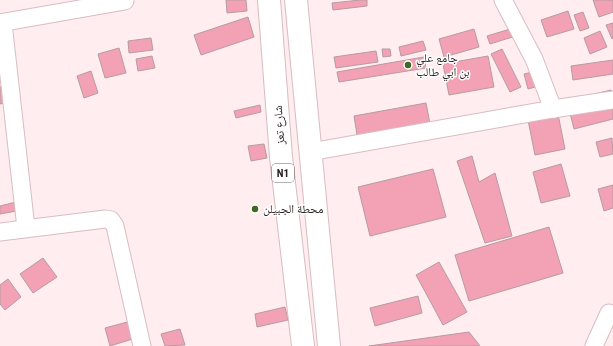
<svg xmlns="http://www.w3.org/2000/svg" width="613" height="346" viewBox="0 0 613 346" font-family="'Roboto Condensed','Noto Naskh Arabic',sans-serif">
<rect width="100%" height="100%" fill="#ffedf0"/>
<g fill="#f2a2b4" stroke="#b79ba1">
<polygon points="226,0 246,0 247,11 227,13"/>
<polygon points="360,0 367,0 367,6 333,10 332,3"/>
<polygon points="593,0 613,0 613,12 599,17"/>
<polygon points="568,11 574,29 547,37 541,20"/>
<polygon points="583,12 589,28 580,31 574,15"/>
<polygon points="248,17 254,37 201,55 194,35"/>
<polygon points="613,23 613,38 612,39 606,25"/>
<polygon points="520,26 522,34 490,44 487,36"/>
<polygon points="474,29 479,47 444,57 439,39"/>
<polygon points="600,31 607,47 590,54 584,38"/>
<polygon points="151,38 153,50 129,53 128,41"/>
<polygon points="423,41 426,50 401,56 399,47"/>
<polygon points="119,48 126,73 105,78 98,54"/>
<polygon points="382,49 390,49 391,56 383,57"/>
<polygon points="502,49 521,87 510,92 491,54"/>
<polygon points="376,51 378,62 336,68 334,57"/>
<polygon points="152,56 155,68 138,71 136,59"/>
<polygon points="488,56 494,87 449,95 443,64"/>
<polygon points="424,57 426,68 339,82 337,72"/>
<polygon points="613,60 613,74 573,80 571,66"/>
<polygon points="546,69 549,83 528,89 524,74"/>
<polygon points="91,71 98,93 84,98 77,76"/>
<polygon points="6,86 9,102 0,104 0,87"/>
<polygon points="611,90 613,96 613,119 574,129 567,101"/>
<polygon points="426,103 432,134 359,147 354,116"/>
<polygon points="260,105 261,112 236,118 234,111"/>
<polygon points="557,109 565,149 535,155 527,115"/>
<polygon points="612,138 613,154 600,157 596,142"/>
<polygon points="264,144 267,158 251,161 248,146"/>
<polygon points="472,156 479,182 495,173 512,236 485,243 457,161"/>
<polygon points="561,164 570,196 541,203 533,172"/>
<polygon points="433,169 446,217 370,236 358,187"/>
<polygon points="613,185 613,208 604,211 598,189"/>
<polygon points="20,201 22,210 0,214 0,206"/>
<polygon points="549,227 563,273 469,301 455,255"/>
<polygon points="43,258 57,277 33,293 20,274"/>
<polygon points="439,262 467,312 443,325 416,275"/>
<polygon points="8,279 21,297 5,310 0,304 0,285"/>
<polygon points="418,296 422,313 375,326 370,308"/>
<polygon points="285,307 288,320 257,327 255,314"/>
<polygon points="135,320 139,337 110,346 105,328"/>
<polygon points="180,329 185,345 165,346 161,334"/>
<polygon points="469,332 480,346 369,346"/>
</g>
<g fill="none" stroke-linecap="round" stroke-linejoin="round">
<defs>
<g id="street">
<polyline points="503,0 534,59 553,109"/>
<polyline points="0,23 125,1 125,0"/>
<polyline points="3,23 26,228"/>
<polyline points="310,152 553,109 613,100"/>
<polyline points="0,232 105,219 111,220 115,226 142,346"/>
<polyline points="594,346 609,313"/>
</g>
<g id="highway">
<polyline points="269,0 281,157 303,346"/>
<polyline points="296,0 329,346"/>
</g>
</defs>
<use href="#street" stroke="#d9bcc2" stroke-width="19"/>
<use href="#highway" stroke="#d9bcc2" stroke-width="24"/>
<use href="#street" stroke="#fff" stroke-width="17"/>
<use href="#highway" stroke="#fff" stroke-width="22"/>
</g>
<g fill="#3e6825" stroke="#fff" stroke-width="1.5">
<circle cx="408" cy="65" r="4"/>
<circle cx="255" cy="209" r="4"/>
</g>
<g text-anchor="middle" stroke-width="3" stroke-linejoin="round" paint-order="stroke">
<rect fill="#fff" stroke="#6c6466" stroke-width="1" x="272" y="164" width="22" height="18" rx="3"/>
<g font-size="11" font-weight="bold" fill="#2d2224">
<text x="283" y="177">N1</text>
</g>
<g font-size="12" fill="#2d2224" stroke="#fff" text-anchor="start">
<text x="416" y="62">جامع علي<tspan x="416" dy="14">بن ابي طالب</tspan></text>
<text x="263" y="213">محطة الجبيلن</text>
</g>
<g font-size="12" fill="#2d2224" stroke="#fff">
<text transform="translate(279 125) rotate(-94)" y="4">شارع تعز</text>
</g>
</g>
</svg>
